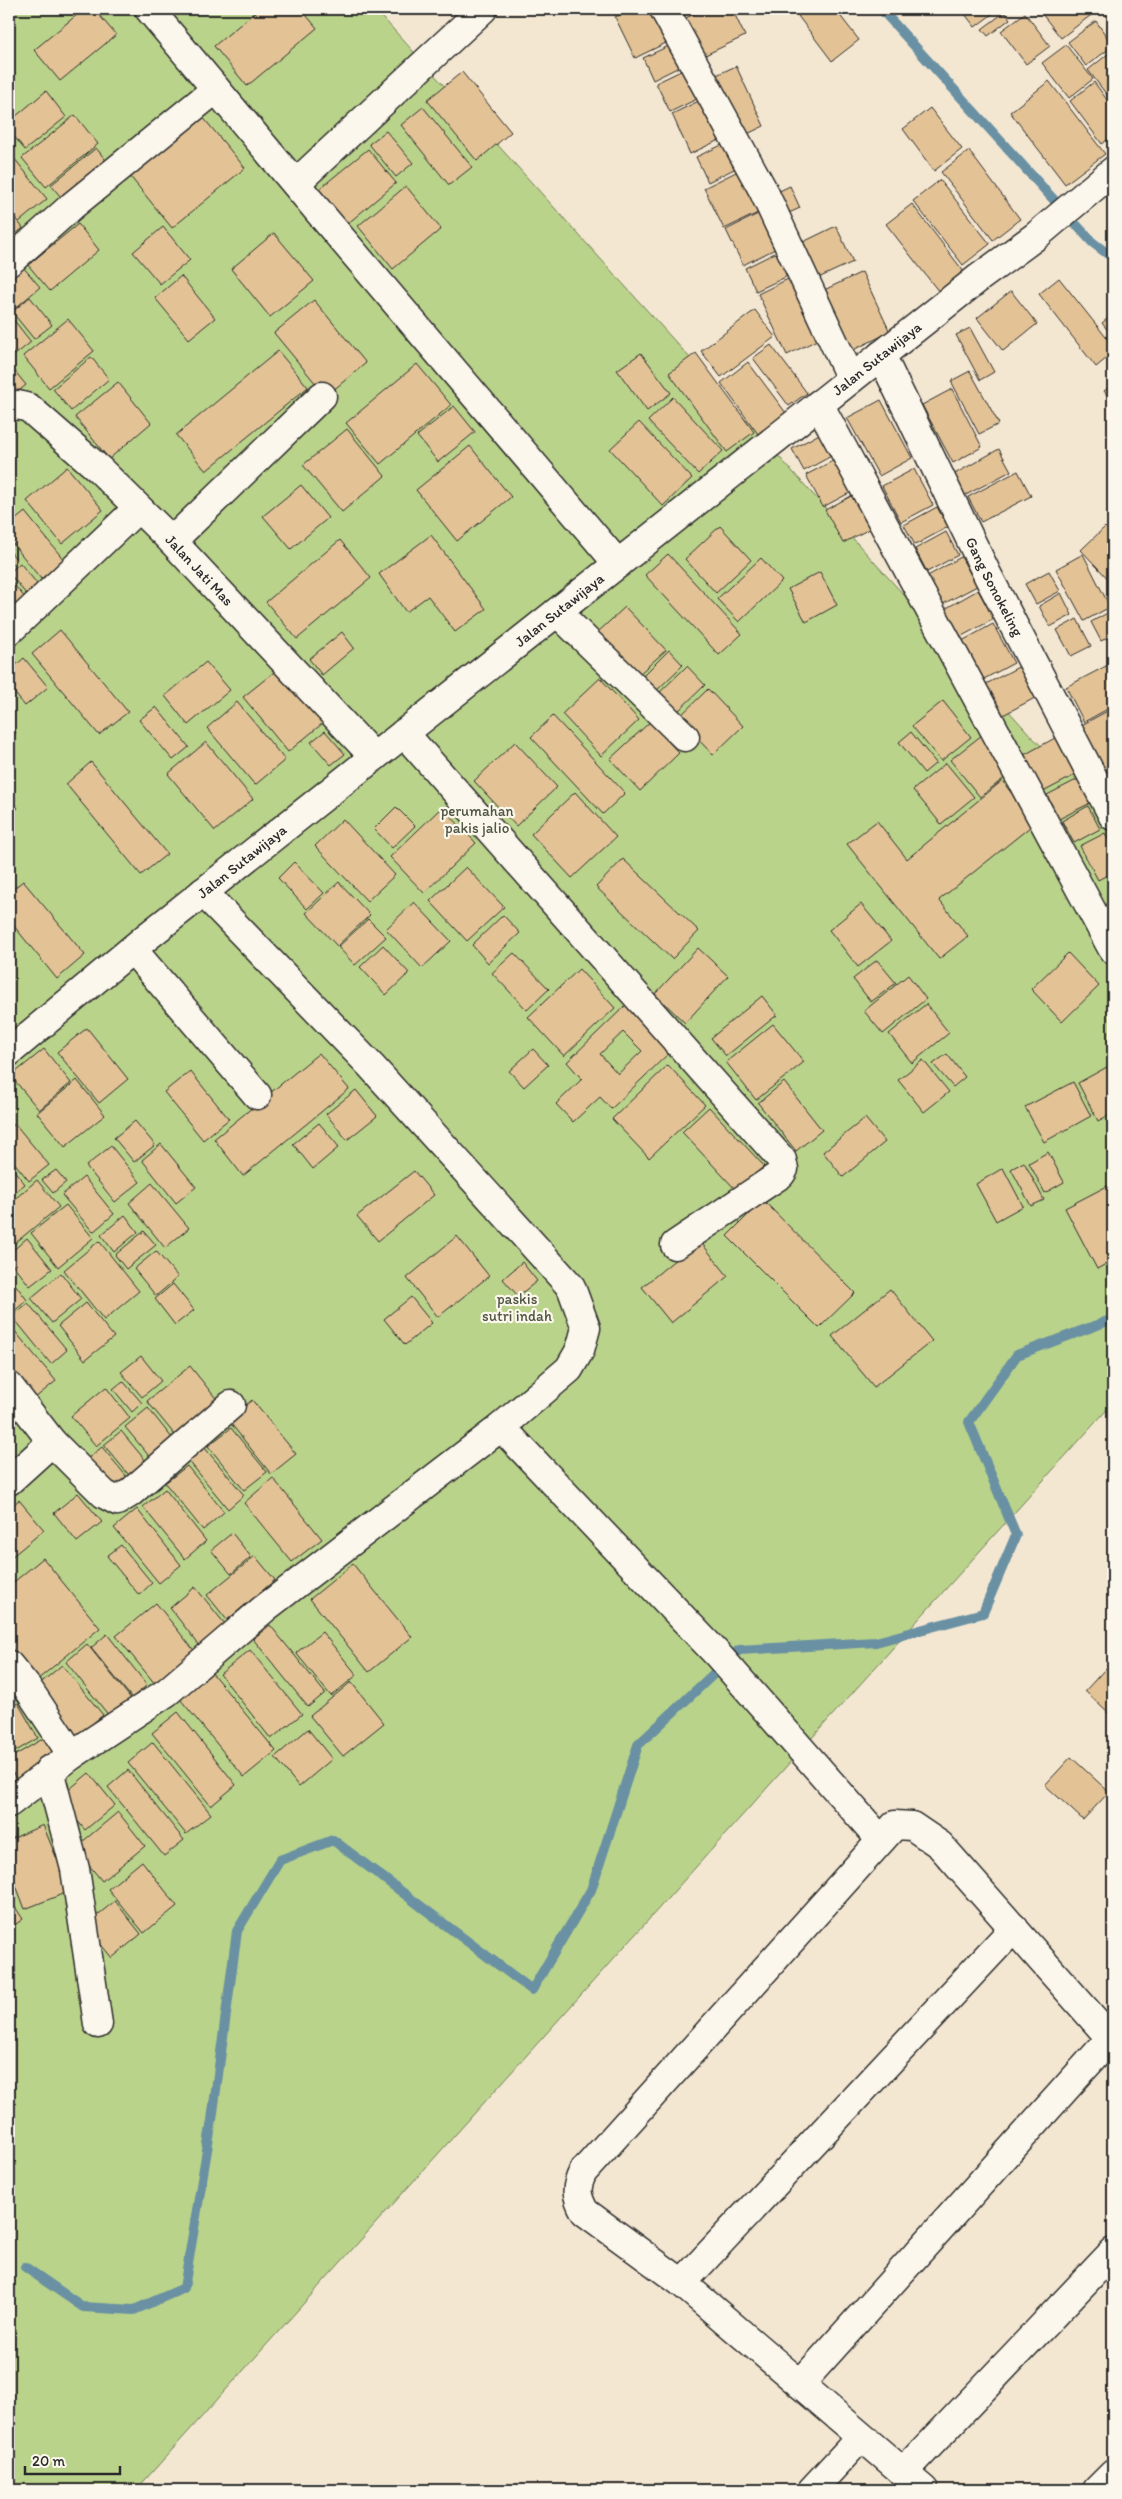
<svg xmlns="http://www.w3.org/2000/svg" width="1122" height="2499" viewBox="0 0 1122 2499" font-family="Itim,sans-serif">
<rect width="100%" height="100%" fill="#f4e7d2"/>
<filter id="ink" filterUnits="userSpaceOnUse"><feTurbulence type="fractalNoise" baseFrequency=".02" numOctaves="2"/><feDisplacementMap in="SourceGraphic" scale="10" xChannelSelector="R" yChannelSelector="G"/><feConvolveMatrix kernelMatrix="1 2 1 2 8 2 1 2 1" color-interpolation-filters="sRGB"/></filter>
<g filter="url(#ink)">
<polygon fill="#bad38a" stroke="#727f5a" points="9,9 375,9 1033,738 1113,814 1113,1403 136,2490 9,2490"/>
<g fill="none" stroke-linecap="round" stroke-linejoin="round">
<g stroke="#6991a3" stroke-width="10">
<polyline points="881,9 1092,242 1113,258"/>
<polyline points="25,2267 83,2307 134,2310 184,2288 212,2120 237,1931 280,1860 333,1840 532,1990 591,1890 638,1745 739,1650 876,1642 983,1613 1016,1535 969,1422 1017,1355 1113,1319"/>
</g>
</g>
<g fill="#e3c396" stroke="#2b2b2b" fill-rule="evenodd">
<polygon points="84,9 94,9 116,35 60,81 34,50"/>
<polygon points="259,9 301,9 317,28 247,86 214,46"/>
<polygon points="612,9 627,9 615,15"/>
<polygon points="633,9 653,9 668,42 635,58 615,17"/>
<polygon points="705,9 732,9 745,36 697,59 679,21"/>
<polygon points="807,9 835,9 859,40 832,61 798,16"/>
<polygon points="961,9 999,9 975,27"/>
<polygon points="1038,9 1099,9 1061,38"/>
<polygon points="1005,12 1010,19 988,36 982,29"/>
<polygon points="1025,13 1050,46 1026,64 1001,31"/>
<polygon points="1096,21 1113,46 1086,66 1068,42"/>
<polygon points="673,44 683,65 653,80 643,58"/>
<polygon points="1066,45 1093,79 1069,98 1042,63"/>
<polygon points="1113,50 1113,103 1088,70"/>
<polygon points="736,66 764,126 741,137 712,77"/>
<polygon points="687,68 701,97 670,112 656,83"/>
<polygon points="462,72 511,132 477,161 427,100"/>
<polygon points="1049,81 1105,154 1065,184 1010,112"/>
<polygon points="1094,82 1113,108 1113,135 1102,144 1070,101"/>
<polygon points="46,91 66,117 25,150 9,130 9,122"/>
<polygon points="705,98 723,138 690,154 672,114"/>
<polygon points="423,107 472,167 449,185 401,125"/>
<polygon points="930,108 962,149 934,171 903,129"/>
<polygon points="75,115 98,144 46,187 22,158"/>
<polygon points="201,115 245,168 172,228 129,175"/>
<polygon points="386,131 413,163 396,177 369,144"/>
<polygon points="724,144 736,168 708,182 696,157"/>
<polygon points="96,148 109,164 64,201 51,185"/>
<polygon points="368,149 396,183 346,225 318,190"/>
<polygon points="969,151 1020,219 993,240 941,172"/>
<polygon points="9,152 47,199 19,222 9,210"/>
<polygon points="740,170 760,212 724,229 704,188"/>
<polygon points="940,180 990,244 963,265 913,201"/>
<polygon points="406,186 441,229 393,269 358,226"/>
<polygon points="790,186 800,208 782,216 771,195"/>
<polygon points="912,204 964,272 939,292 886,224"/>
<polygon points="9,210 23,228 9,240"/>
<polygon points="760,213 777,248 743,265 726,230"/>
<polygon points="78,224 99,250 50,291 28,265"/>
<polygon points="836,226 853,262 814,280 797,245"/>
<polygon points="163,227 190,260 160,284 133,252"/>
<polygon points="274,233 314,281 270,317 231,269"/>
<polygon points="779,251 790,275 756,291 745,268"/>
<polygon points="23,267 40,287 11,312 9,280"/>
<polygon points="862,272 890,332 849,352 820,292"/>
<polygon points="181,276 215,318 189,339 155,298"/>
<polygon points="790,278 819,339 787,355 758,294"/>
<polygon points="1059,278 1113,346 1113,353 1096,367 1039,294"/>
<polygon points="1011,291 1037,324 1003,351 977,318"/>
<polygon points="30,297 52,325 34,339 12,312"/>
<polygon points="314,300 366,363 326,396 274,333"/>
<polygon points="755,310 775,337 721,377 701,351"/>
<polygon points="9,314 31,342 15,355 9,348"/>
<polygon points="1113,314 1113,337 1102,323"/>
<polygon points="68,319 94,351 49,388 23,356"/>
<polygon points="970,328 994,372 980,380 956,335"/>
<polygon points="771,345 807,393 789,406 753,358"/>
<polygon points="278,351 308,387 206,471 176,435"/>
<polygon points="641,353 671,393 647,411 617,370"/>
<polygon points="696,353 754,432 727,452 669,373"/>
<polygon points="91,357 109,379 71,411 53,389"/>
<polygon points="748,362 786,413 758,434 721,383"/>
<polygon points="9,364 26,385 9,399"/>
<polygon points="417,364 451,405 380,464 346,423"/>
<polygon points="970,371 999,424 979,434 951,381"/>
<polygon points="118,382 151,423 109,459 75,417"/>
<polygon points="1113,384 1113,403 1104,391"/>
<polygon points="952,389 982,447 953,463 922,405"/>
<polygon points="673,397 723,451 698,474 648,421"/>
<polygon points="881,400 912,458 879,476 847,418"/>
<polygon points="454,406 475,432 438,462 417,436"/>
<polygon points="639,422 692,478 663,506 610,449"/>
<polygon points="347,429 385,476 342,512 303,465"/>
<polygon points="823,432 835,454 804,471 792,449"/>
<polygon points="470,446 511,497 457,541 416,490"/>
<polygon points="999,449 1011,471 962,497 951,476"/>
<polygon points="838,458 855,490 823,507 806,475"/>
<polygon points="67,467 103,510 62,544 27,501"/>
<polygon points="914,469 933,505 901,522 882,486"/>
<polygon points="1018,471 1031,496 981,522 968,497"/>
<polygon points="301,485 328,518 291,549 263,516"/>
<polygon points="855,494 873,527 843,543 825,510"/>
<polygon points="937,507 948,527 915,545 904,525"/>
<polygon points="25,512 64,560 41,579 9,539 9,525"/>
<polygon points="720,526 751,560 716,593 685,559"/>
<polygon points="1105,527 1113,535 1113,584 1081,550"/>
<polygon points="946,532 958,555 927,572 915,549"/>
<polygon points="431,535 486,609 455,632 428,596 406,612 379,574"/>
<polygon points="340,540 371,578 297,639 266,602"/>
<polygon points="9,550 17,560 9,567"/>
<polygon points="668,554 742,634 719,655 645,575"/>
<polygon points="1083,554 1110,607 1084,621 1056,569"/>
<polygon points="961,557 977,586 941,605 926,577"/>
<polygon points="761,558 782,581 739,622 717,599"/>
<polygon points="20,563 39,586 27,595 9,573"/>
<polygon points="1049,571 1060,591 1036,604 1025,584"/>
<polygon points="820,572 837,605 806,622 788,589"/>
<polygon points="9,579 27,600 9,615"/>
<polygon points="978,590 994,619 958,638 943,610"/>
<polygon points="1061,593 1072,615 1050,627 1039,606"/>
<polygon points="625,607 666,650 638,675 598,632"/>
<polygon points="1113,610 1113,635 1101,641 1091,622"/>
<polygon points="1077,619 1091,646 1071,656 1057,630"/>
<polygon points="993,624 1014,663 982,680 962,641"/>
<polygon points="60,630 128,712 99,735 32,654"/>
<polygon points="342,632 354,648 322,675 309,659"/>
<polygon points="669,650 683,665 655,692 641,678"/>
<polygon points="24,658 48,687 25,706 9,686 9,671"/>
<polygon points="206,662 230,690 188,725 165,696"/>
<polygon points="1028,662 1044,693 1003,715 986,684"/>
<polygon points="1108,665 1113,675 1113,706 1084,722 1066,687"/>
<polygon points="687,666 705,685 675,714 657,695"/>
<polygon points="278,669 323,723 288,752 243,697"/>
<polygon points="600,678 639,720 601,756 562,714"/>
<polygon points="708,689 743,726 713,755 678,718"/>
<polygon points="943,701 971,737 941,761 912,726"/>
<polygon points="237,702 285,760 255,785 207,728"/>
<polygon points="156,707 189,747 173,760 139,720"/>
<polygon points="1111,709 1113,712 1113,771 1102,778 1076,728"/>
<polygon points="553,716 625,793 603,814 531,737"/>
<polygon points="650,722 679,753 640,791 610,759"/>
<polygon points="9,724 16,733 9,739"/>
<polygon points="325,731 345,754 331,765 311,742"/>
<polygon points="911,732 936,763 924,773 899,742"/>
<polygon points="1064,733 1085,770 1043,792 1024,755"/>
<polygon points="982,735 1012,772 980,797 950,760"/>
<polygon points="206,742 253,799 215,831 168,774"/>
<polygon points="515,742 557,787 516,826 474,781"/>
<polygon points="91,762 167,854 141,875 66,784"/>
<polygon points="946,763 974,797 941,824 913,790"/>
<polygon points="1086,775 1098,799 1059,819 1047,795"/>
<polygon points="1002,781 1035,823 939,900 968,936 939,959 847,844 877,821 907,859"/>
<polygon points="575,792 616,837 572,878 531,834"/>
<polygon points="9,797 18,808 9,815"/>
<polygon points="1088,806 1100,829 1074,843 1062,821"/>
<polygon points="396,807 415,826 392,848 374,829"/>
<polygon points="442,807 476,843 424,893 390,857"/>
<polygon points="343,819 395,875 367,901 315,846"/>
<polygon points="1105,833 1113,849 1113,872 1098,880 1080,846"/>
<polygon points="623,859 699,931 672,959 596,887"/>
<polygon points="294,862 324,893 307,909 278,878"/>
<polygon points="466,867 504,907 467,941 430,901"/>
<polygon points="23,881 85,955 57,979 9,920 9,892"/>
<polygon points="339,882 370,915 337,946 306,913"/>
<polygon points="414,902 451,941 422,968 386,929"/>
<polygon points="861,904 891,941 858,967 829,930"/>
<polygon points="503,915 520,933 488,963 472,945"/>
<polygon points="368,919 386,937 355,965 338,947"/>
<polygon points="383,945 409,973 386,995 360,967"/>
<polygon points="698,948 728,976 685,1023 655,994"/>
<polygon points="514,953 549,989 527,1010 492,973"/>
<polygon points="1068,953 1099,986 1062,1022 1031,989"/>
<polygon points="877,960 896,983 871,1002 853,979"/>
<polygon points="579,969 615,1008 564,1056 528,1017"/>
<polygon points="908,975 926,999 883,1034 864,1011"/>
<polygon points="762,996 777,1015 726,1056 711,1038"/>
<path d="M 627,1004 L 671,1051 L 611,1109 L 600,1097 L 573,1122 L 556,1104 L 582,1079 L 567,1062 ZM 623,1032 L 642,1051 L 618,1074 L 600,1054 Z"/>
<polygon points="926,1004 949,1033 912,1063 889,1034"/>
<polygon points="773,1024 804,1062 756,1100 726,1062"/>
<polygon points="87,1028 128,1079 99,1103 57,1052"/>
<polygon points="44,1049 71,1083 39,1110 11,1076"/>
<polygon points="533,1049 548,1065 524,1087 509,1071"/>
<polygon points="319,1053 349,1089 243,1176 214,1139"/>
<polygon points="947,1054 965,1077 953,1087 933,1064"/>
<polygon points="923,1060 949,1092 924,1112 898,1080"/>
<polygon points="668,1065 705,1105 649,1158 612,1119"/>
<polygon points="1107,1067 1113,1079 1113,1113 1098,1121 1078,1083"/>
<polygon points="190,1071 229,1119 203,1140 164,1092"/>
<polygon points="77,1080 105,1115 65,1147 37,1113"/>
<polygon points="784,1082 822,1130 796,1151 758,1103"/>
<polygon points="1073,1082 1091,1116 1044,1142 1025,1107"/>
<polygon points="356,1090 377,1116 347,1140 326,1114"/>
<polygon points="709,1107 764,1166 737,1191 682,1132"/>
<polygon points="865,1118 885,1142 843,1177 823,1152"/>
<polygon points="135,1121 155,1145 134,1162 114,1138"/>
<polygon points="1113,1121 1113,1132 1109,1124"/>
<polygon points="319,1123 339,1147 313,1169 293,1144"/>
<polygon points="15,1124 49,1165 29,1181 9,1156 9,1129"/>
<polygon points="161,1144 196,1187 176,1203 142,1160"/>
<polygon points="111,1146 140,1182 115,1202 86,1166"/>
<polygon points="1048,1152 1064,1182 1045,1193 1029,1163"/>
<polygon points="1024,1162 1044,1200 1031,1206 1011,1169"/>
<polygon points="9,1164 25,1184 9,1197"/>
<polygon points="1003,1168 1023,1206 996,1221 976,1184"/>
<polygon points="56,1170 66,1182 53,1193 42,1180"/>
<polygon points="414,1171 434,1195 378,1241 357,1216"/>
<polygon points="84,1177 114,1214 93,1232 62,1195"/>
<polygon points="37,1180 59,1207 9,1248 9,1204"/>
<polygon points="152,1183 189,1228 165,1248 129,1203"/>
<polygon points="1113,1183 1113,1260 1097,1269 1065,1208"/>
<polygon points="763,1200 855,1293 819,1328 727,1236"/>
<polygon points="66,1205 93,1238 58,1267 31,1233"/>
<polygon points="125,1215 138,1232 114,1252 101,1235"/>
<polygon points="144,1231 156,1245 126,1269 115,1255"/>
<polygon points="457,1236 489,1276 438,1317 407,1278"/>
<polygon points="27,1238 52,1269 30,1286 9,1260 9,1254"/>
<polygon points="699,1240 728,1276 671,1323 642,1287"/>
<polygon points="99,1241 139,1291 104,1320 64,1270"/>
<polygon points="156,1251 178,1277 156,1296 134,1269"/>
<polygon points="522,1262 537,1281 518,1296 503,1279"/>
<polygon points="61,1273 81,1299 52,1323 31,1298"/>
<polygon points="12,1280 27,1300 10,1315 9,1283"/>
<polygon points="173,1284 194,1310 175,1325 155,1299"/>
<polygon points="890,1289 932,1341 874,1387 832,1336"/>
<polygon points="411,1297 432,1323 405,1345 384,1319"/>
<polygon points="28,1303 67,1350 51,1364 12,1316"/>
<polygon points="86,1303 114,1337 85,1360 58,1326"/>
<polygon points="14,1330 56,1381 30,1402 9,1375 9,1334"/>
<polygon points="141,1356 161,1381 142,1397 121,1372"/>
<polygon points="190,1366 222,1406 179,1440 147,1401"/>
<polygon points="123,1381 142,1403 132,1412 113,1389"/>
<polygon points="106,1387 130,1418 96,1446 71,1416"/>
<polygon points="252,1400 296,1454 271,1474 228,1420"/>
<polygon points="148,1408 176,1443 154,1462 125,1427"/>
<polygon points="231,1428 267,1472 244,1490 208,1446"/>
<polygon points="121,1431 150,1466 133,1480 104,1445"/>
<polygon points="102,1447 132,1483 117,1496 87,1459"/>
<polygon points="204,1447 244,1495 228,1509 188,1460"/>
<polygon points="187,1466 224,1512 203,1530 165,1483"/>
<polygon points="273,1478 322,1539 292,1562 244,1503"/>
<polygon points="165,1489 206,1541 185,1559 143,1507"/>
<polygon points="78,1493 102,1522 77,1542 54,1513"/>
<polygon points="19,1500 44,1530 9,1559 9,1508"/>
<polygon points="137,1509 181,1565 159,1583 114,1528"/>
<polygon points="232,1533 251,1557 231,1574 211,1550"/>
<polygon points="121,1545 152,1583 139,1595 107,1556"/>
<polygon points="255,1556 275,1580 227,1620 207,1595"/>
<polygon points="43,1558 100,1628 37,1680 9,1645 9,1586"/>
<polygon points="353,1564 412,1637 369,1672 310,1599"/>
<polygon points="195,1587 229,1629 203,1650 170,1608"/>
<polygon points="156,1603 196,1653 156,1685 116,1636"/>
<polygon points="270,1625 325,1693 308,1707 253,1639"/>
<polygon points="322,1632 357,1675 331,1696 296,1653"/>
<polygon points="107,1634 147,1685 132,1698 91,1648"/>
<polygon points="87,1644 132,1700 110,1717 66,1662"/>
<polygon points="250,1650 302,1714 271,1739 220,1674"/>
<polygon points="62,1665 103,1715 77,1736 37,1686"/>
<polygon points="1106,1668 1113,1675 1113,1711 1110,1715 1085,1691"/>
<polygon points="212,1673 276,1751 244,1777 180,1699"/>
<polygon points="351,1682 384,1723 343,1756 310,1716"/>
<polygon points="9,1687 16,1700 9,1704"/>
<polygon points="18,1703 38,1738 9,1755 9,1708"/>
<polygon points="178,1712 236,1785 211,1806 152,1733"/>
<polygon points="308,1729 332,1759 299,1787 275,1757"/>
<polygon points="44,1738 57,1760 19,1783 9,1767 9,1759"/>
<polygon points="153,1742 211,1814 186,1834 128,1763"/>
<polygon points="1071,1757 1109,1792 1083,1820 1045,1785"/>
<polygon points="128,1770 184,1840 164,1856 108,1787"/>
<polygon points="89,1773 115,1805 85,1830 59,1798"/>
<polygon points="118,1812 145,1846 102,1881 75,1848"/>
<polygon points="43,1825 70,1891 25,1909 9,1867 9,1840"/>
<polygon points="142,1861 177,1906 144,1933 108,1889"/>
<polygon points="9,1898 23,1919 9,1929"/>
<polygon points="115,1901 141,1934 112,1958 85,1925"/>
</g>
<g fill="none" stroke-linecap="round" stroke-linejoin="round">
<defs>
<g id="minor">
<polyline points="149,9 324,218 618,564"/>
<polyline points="664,9 763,190 851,379"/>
<polyline points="296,183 483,9"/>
<polyline points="9,262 72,206 216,89"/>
<path id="s1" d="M 881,355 L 988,576 L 1113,816"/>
<polyline points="819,404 1113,950"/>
<path id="s2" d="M 9,407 L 18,405 L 29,408 L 100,470 L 172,541 L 374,757"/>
<polyline points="172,541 322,396"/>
<polyline points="557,612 685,737"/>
<polyline points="9,631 137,509"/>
<polyline points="404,733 782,1160 784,1169 781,1174 675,1245"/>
<polyline points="203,892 371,1066 571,1287 586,1328 580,1350 569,1369 501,1427 717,1654 880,1839"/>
<polyline points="133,950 257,1095"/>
<path id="s3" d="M 9,1052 L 148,936 L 980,277 L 1036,236 L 1113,171"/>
<polyline points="9,1386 52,1442"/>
<polyline points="9,1481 52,1442 104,1494 117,1501 130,1493 231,1405"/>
<polyline points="9,1665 27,1687 72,1755 9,1803"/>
<polyline points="72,1755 167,1692 265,1608 501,1427"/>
<polyline points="49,1770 75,1869 98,2024"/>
<polyline points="682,2283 1014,1928"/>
<polyline points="800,2384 1111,2038"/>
<polyline points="903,2473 1113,2252"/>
<polyline points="812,2490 861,2437"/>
<path d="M 924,2490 L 682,2283 L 585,2212 C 576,2196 575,2188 583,2172 L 895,1825 L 912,1826 L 940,1845 L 1113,2041"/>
<polyline points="1097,2490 1113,2474"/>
</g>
</defs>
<use href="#minor" stroke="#2b2b2b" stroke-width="31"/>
<use href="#minor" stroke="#fbf7ec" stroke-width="28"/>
</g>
</g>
<g text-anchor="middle" stroke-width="4.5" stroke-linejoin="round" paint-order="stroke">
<g font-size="15" fill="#2b2b2b" stroke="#fbf7ec">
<text dy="5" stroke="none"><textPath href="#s3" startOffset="1111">Jalan Sutawijaya</textPath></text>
<text dy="5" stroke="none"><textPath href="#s2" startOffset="256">Jalan Jati Mas</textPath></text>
<text dy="5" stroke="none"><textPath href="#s1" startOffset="258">Gang Sonokeling</textPath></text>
<text dy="5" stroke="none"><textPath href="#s3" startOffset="706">Jalan Sutawijaya</textPath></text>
<text dy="5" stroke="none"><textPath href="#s3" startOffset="301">Jalan Sutawijaya</textPath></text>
</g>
<g font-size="15" fill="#4f5543" stroke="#fbf7ec">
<text x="477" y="816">perumahan<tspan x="477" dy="17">pakis jalio</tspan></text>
<text x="517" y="1304">paskis<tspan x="517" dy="17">sutri indah</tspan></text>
</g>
</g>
<rect width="1122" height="2499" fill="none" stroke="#fbf7ec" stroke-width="30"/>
<rect x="15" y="15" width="1092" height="2469" fill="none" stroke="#2b2b2b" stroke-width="2" filter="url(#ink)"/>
<path d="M25 2466v8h95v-8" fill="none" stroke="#2b2b2b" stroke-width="2.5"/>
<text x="32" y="2466" font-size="15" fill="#2b2b2b" stroke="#fbf7ec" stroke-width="4" paint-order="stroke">20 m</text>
</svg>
